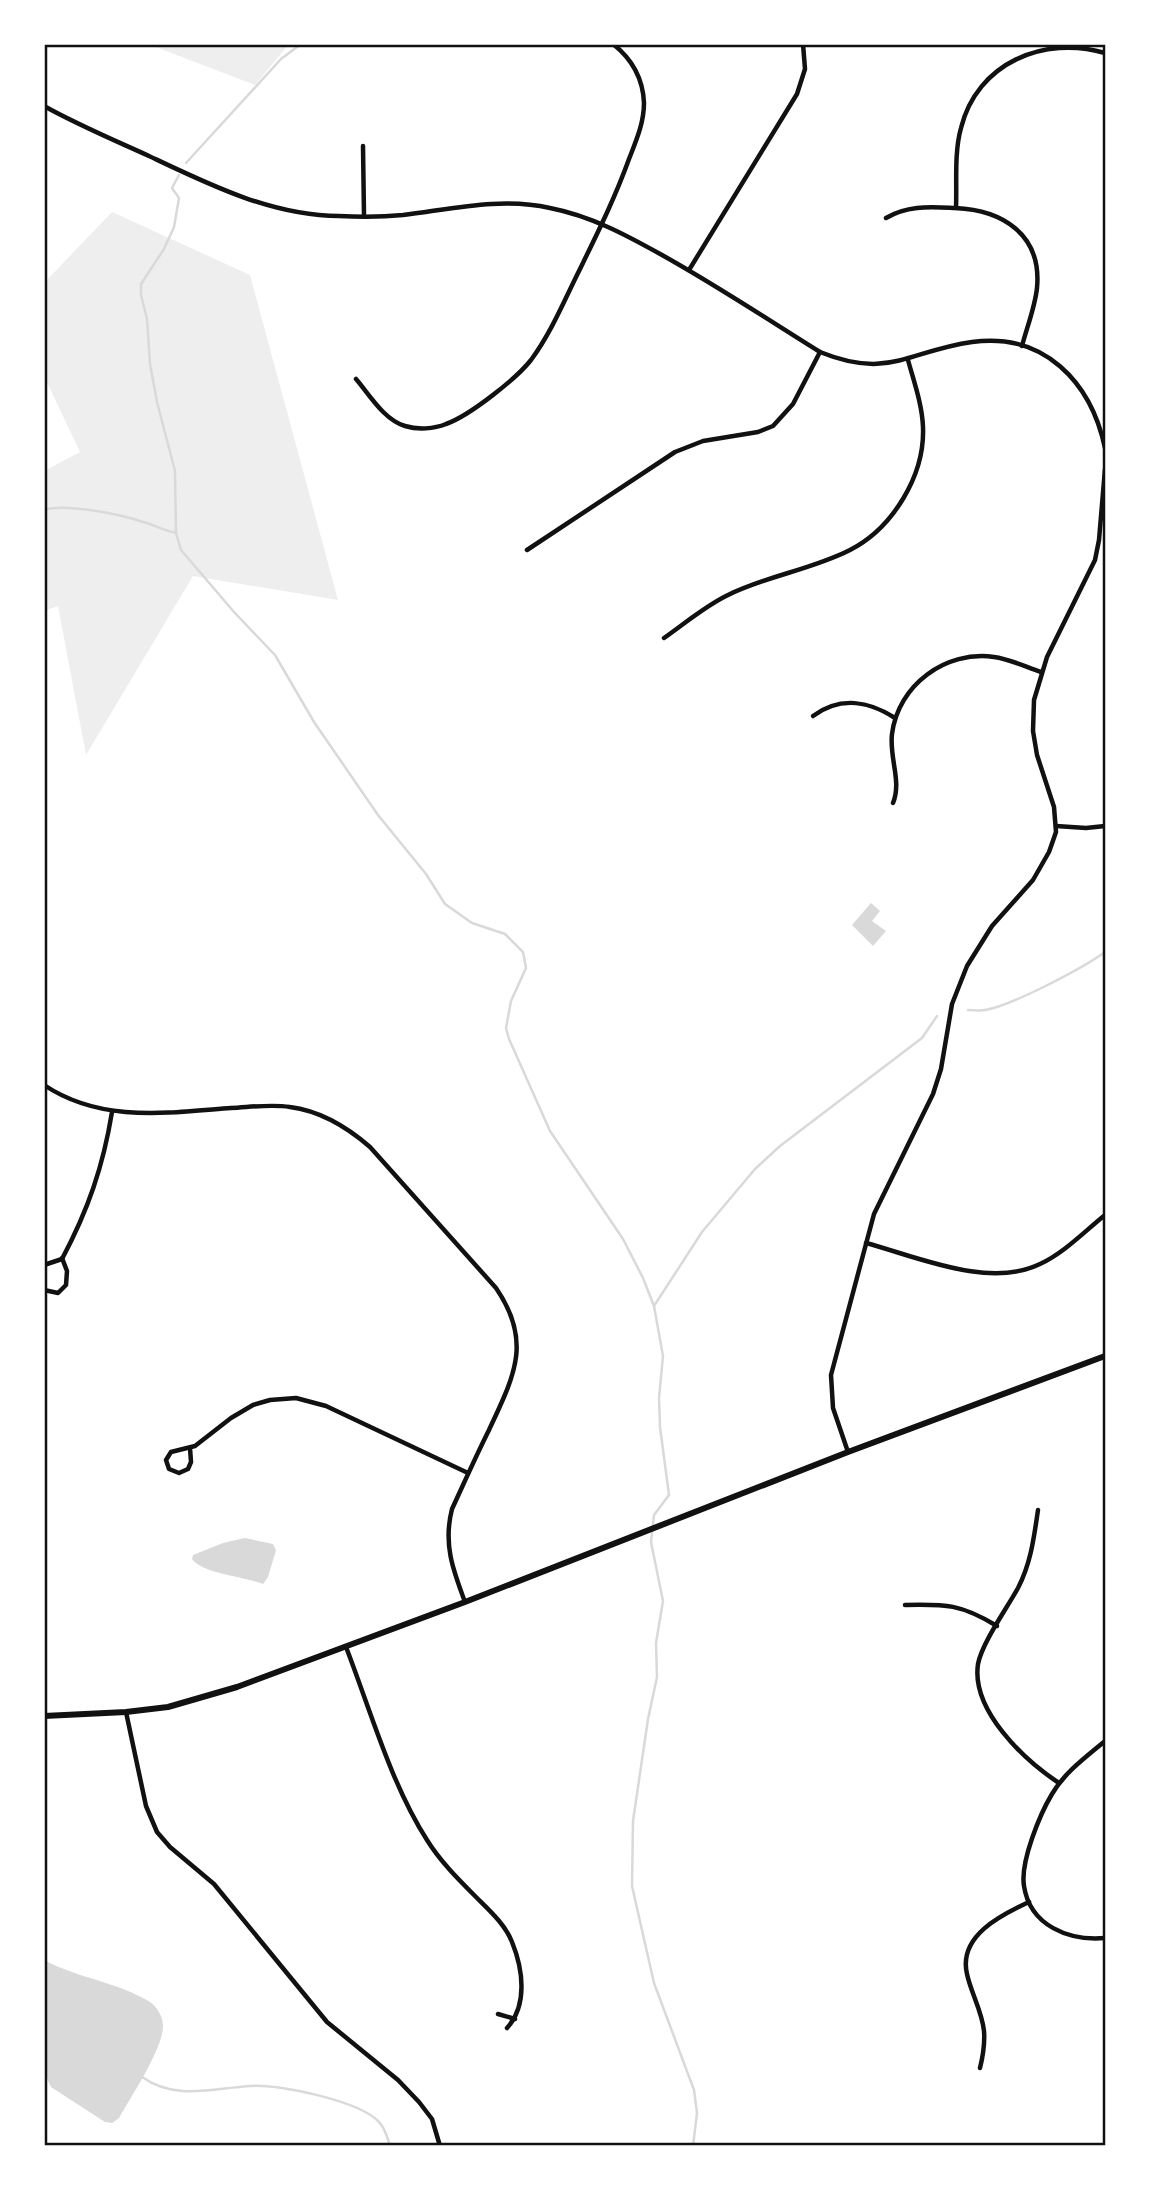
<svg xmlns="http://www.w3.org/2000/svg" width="1149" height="2190" viewBox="0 0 1149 2190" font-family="'Source Serif 4',serif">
<rect width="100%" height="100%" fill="#fff"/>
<g fill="#eee">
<polygon points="148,44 289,44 255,85"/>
<polygon points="112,212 250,275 338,600 193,576 86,755 58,606 44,611 44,471 80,452 44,376 44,283"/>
</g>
<g fill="#d9d9d9">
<polygon points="871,903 880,911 872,921 886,931 873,946 852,925"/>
<path d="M 245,1538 L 273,1544 L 276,1550 L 268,1577 L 263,1584 C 243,1576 203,1574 192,1559 L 193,1555 L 223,1543 Z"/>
<path d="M 44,1960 C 77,1978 118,1982 150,2002 C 157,2007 163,2017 163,2025 C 164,2047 131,2097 119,2118 L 112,2123 L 105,2122 L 51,2087 L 44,2072 Z"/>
</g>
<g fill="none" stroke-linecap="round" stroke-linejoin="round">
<g stroke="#d9d9d9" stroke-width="2.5">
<polyline points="186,163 281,59 301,44"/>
<polyline points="179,175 172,188 179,198 174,227 164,249 141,284 141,295 147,319 150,364 157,402 175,471 176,533 181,550 234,612 275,655 314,722 378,815 426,874 445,904 472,923 505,934 523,952 526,968 511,1001 506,1028 509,1039 550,1131 623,1239 643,1278 654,1306 663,1356 659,1398 660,1427 669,1495 654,1515 651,1542 663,1601 656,1643 657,1677 648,1719 633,1821 632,1886 654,1983 694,2090 697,2113 693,2146"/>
<path d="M 44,510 C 64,503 119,514 140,521 C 153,524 164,531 176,533"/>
<path d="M 968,1010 C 973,1010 980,1011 985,1010 C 1011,1006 1083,968 1105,952"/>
<polyline points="654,1306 702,1232 755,1169 780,1146 922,1038 937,1016"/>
<path d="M 142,2077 C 176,2101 213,2088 251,2086 C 279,2084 360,2101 379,2122 C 385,2128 388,2139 390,2146"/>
</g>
<g stroke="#111" stroke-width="4.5">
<path d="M 44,106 C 78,125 114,140 149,156 C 208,184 272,216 339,216 C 360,217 382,217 403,215 C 452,209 501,197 550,208 C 591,216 626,235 662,255 C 716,285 767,319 820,352 C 889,380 908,351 972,342 C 1044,332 1091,382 1105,448"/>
<polyline points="363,146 364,216"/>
<path d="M 956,208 C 957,182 954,153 961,128 C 977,63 1044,35 1105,53"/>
<path d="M 886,218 C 908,205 930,207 955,208 C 1002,210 1042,234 1037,288 C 1035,307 1027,327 1022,346"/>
<polyline points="689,270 797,94 805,69 803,44"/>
<path d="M 356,379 C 369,394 384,420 405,426 C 418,430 434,429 446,424 C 469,416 516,379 531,360 C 551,333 564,301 579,271 C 597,234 615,198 629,159 C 636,141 644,123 644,103 C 643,78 632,59 613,44"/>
<polyline points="527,550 675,452 703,441 758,432 773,426 793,404 820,352"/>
<path d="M 664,638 C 684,624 704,607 726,596 C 765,576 811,570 850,550 C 893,528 925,475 923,427 C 922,404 914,382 908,360"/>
<path d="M 813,716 C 840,696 869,701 895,718"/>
<path d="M 893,803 C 902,781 889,758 892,734 C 898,685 946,650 994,657 C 1010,659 1026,667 1041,672"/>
<polyline points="1056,826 1086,828 1105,826"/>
<path d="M 44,1085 C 101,1123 166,1113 231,1108 C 251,1107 271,1104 290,1107 C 321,1111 347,1127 370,1147 L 496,1288 C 533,1342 514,1376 489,1430 C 476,1456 464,1483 452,1509 C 443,1544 453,1570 465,1602"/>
<path d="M 866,1243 C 918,1257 989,1289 1040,1264 C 1064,1253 1085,1231 1105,1215"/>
<path d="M 44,1265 L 62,1259 C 88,1210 103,1167 112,1112"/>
<polyline points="44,1290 58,1293 66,1285 67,1271 62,1258"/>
<polyline points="190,1448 191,1462 188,1469 179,1473 169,1469 166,1460 171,1452 195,1446 231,1418 253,1405 270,1400 296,1398 326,1406 468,1473"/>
<polyline points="848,1452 833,1408 831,1375 874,1214 933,1094 941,1069 952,1004 967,966 992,926 1033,880 1049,852 1056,832 1054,807 1037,755 1033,731 1034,700 1047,657 1095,560 1099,540 1105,469"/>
<path d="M 1038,1510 C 1034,1537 1031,1563 1018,1588 C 1007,1608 982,1643 978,1664 C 971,1710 1024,1760 1059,1783"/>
<path d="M 905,1605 C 946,1604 961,1604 997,1626"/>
<path d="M 346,1647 C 370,1709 391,1784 427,1840 C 440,1861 458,1879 475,1896 C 489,1910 505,1924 512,1942 C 523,1969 528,2005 507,2028"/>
<polyline points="126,1712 146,1806 157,1832 170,1847 214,1884 327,2022 398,2080 419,2102 432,2119 440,2146"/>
<path d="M 1105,1741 C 1086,1757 1065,1772 1052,1794 C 1040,1814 1020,1862 1024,1886 C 1030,1926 1069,1941 1105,1938"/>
<polyline points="498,2014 515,2019"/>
<path d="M 980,2068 C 983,2056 985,2044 984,2031 C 982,2011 971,1993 967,1974 C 958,1936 1001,1915 1029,1902"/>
</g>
<polyline stroke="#111" stroke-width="6" points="44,1716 126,1712 168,1707 237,1687 465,1602 848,1452 1105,1356"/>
</g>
<rect width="1149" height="2190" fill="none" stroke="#ffffff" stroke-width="91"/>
<rect x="46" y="46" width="1058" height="2098" fill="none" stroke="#111" stroke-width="2.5"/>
</svg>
